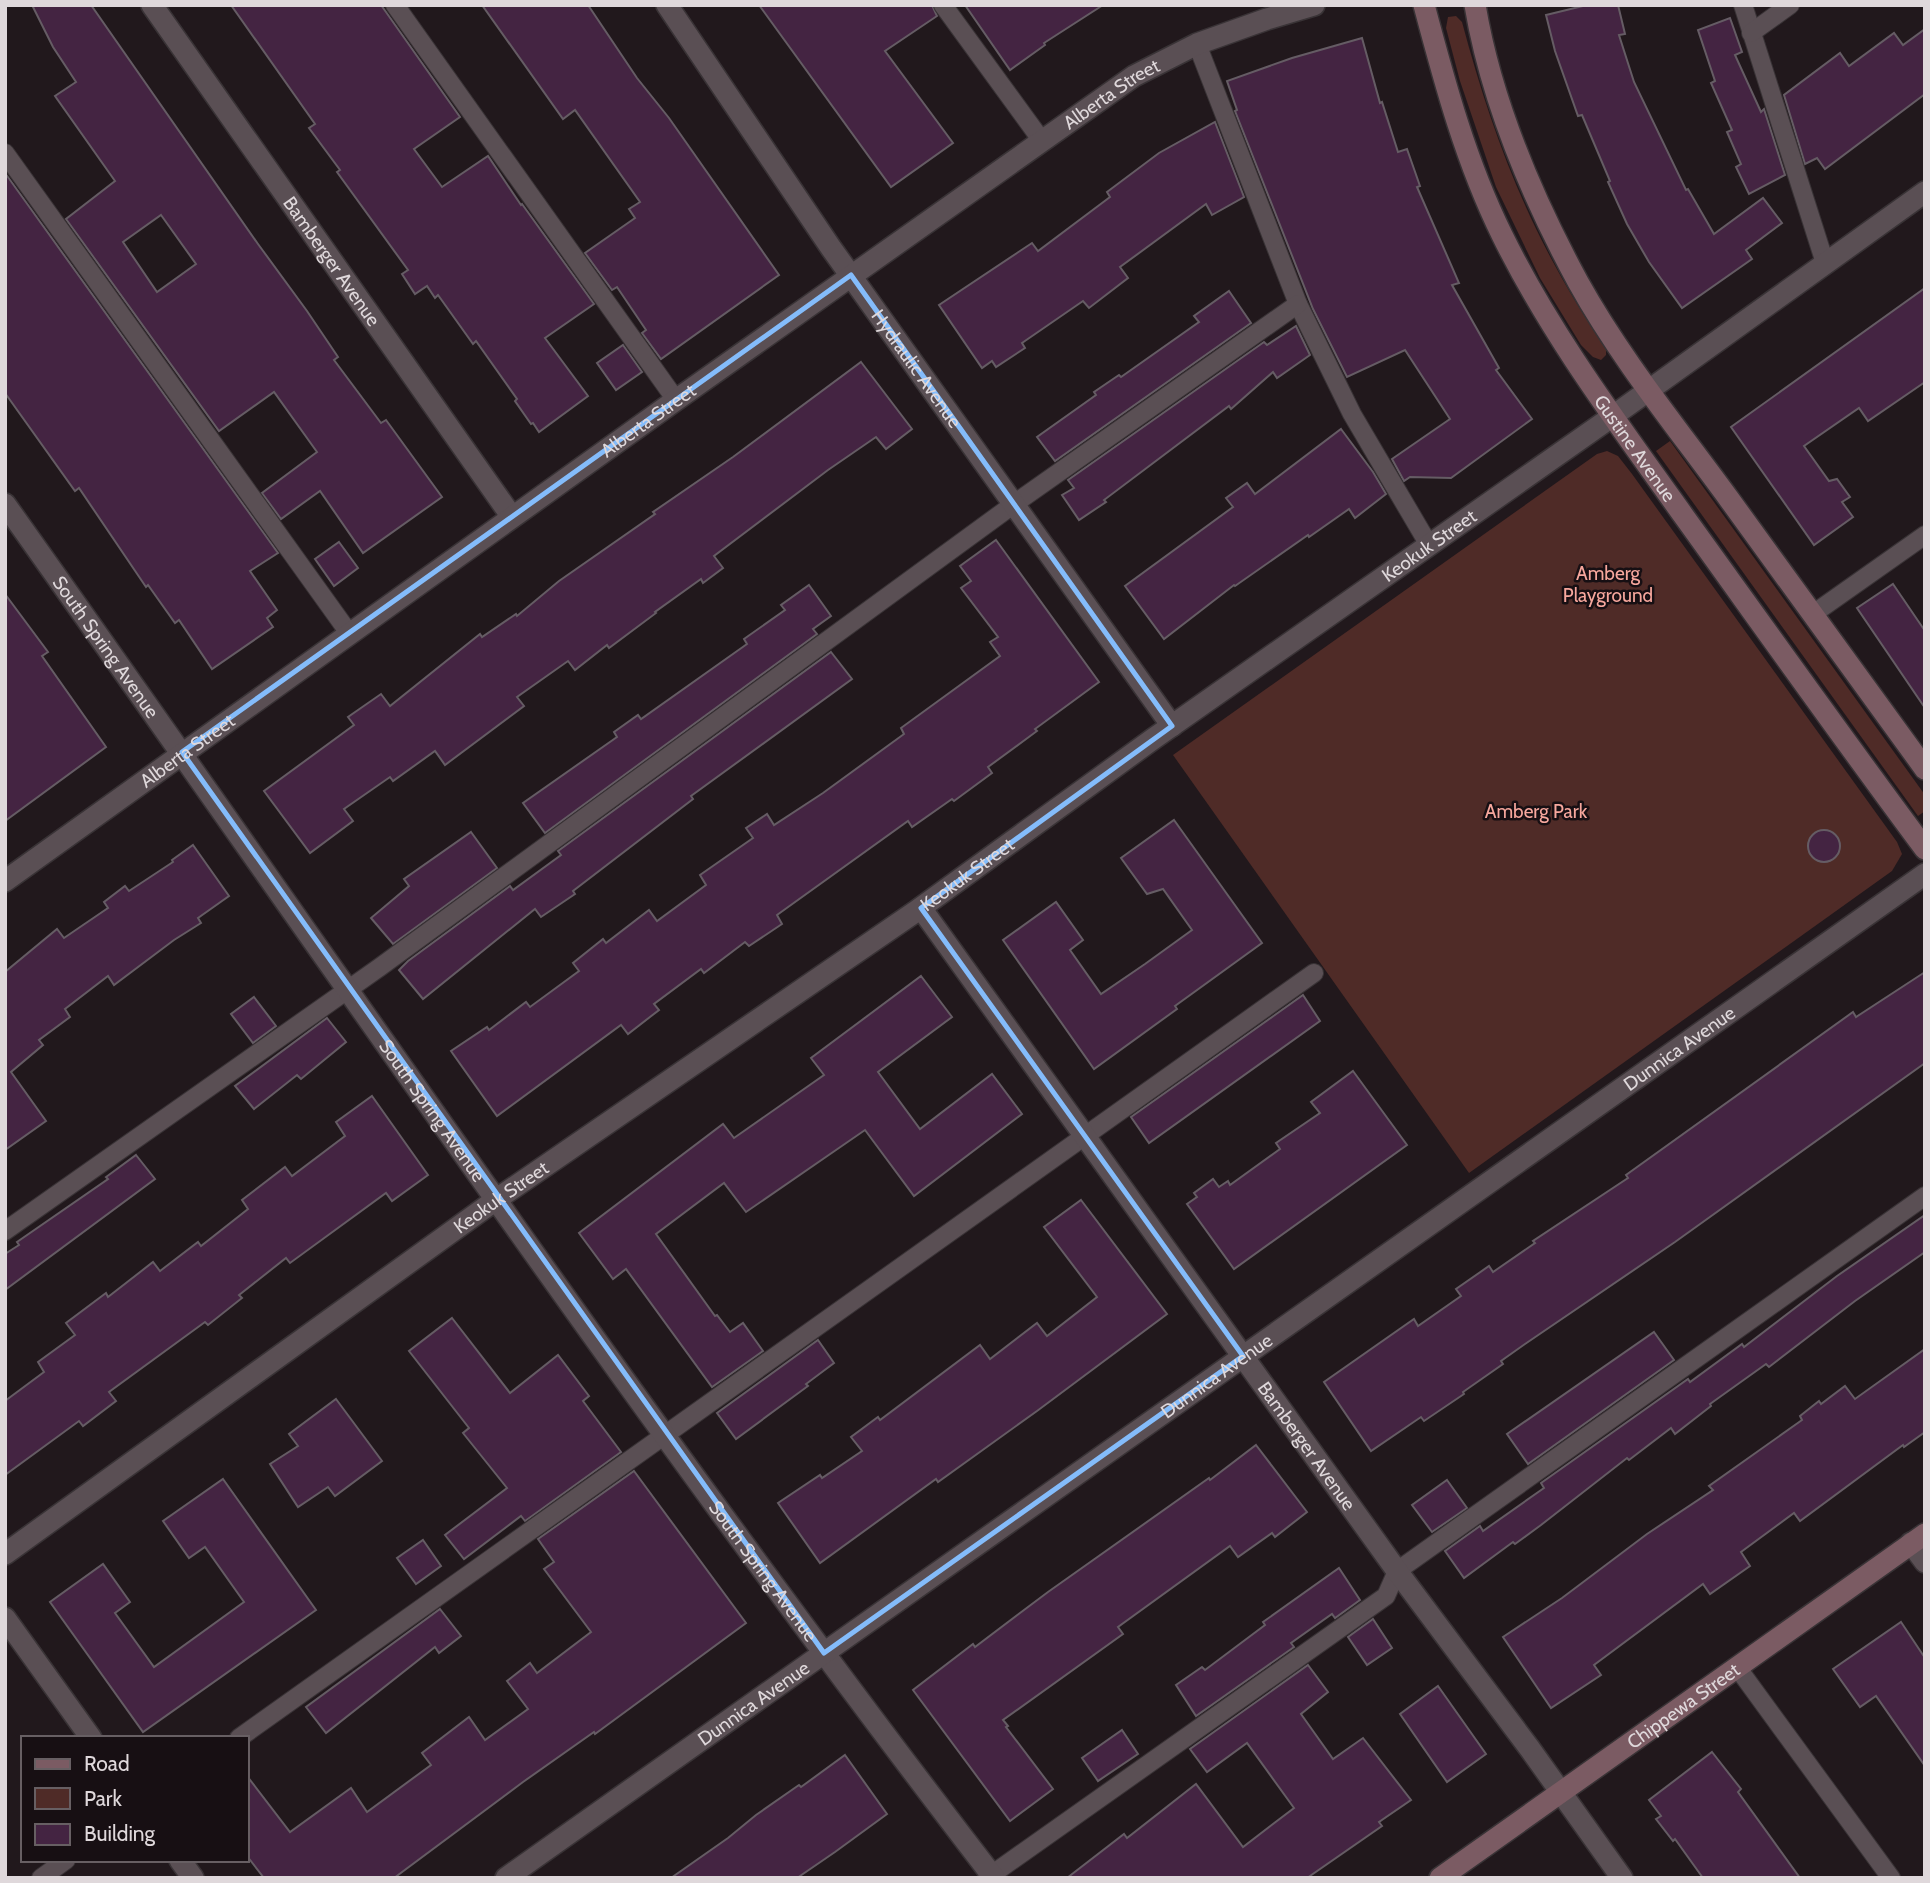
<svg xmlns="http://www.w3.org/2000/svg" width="1930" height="1883" viewBox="0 0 1930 1883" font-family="Cabin,sans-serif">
<rect width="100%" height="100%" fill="#21181c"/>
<g fill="#4f2b27">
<path d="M 1456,16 L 1462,22 C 1494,142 1534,245 1606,348 L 1606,355 L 1601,360 L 1593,357 L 1581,345 L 1540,278 L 1496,187 L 1460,81 L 1446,28 L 1448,17 Z"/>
<polygon points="1670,441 1925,795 1925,811 1918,816 1656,451"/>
<polygon points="1607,451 1618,456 1632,474 1897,842 1902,854 1892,871 1469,1173 1173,755 1597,454"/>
</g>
<g fill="#442442" stroke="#655c64" stroke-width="2" fill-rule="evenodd">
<path d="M 32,5 L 91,5 L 258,244 L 307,311 L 338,357 L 334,360 L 381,423 L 386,420 L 442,497 L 363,553 L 320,491 L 281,519 L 262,493 L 317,452 L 274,392 L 219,431 L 66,219 L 115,181 L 55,96 L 76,82 L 53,47 ZM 161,215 L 196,264 L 157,292 L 123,242 Z"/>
<polygon points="231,5 381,5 460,117 414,149 442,187 488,156 521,205 522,204 594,304 545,338 588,396 539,432 533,423 531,424 515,401 517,399 476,341 473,344 438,295 435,298 427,286 415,294 402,274 408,270 337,172 340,170 309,128 315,124"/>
<polygon points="482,5 588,5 637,78 669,118 779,275 661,359 642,333 646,330 617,287 612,290 585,253 635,218 629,209 640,202 575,110 563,119"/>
<polygon points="759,5 932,5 937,16 885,51 953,143 891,187"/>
<polygon points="965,5 1103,5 1044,43 1045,45 1010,70"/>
<polygon points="1587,5 1618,5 1625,34 1619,35 1634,82 1686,190 1688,189 1714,234 1763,198 1782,223 1746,250 1752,259 1682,308 1649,262 1627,224 1608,182 1610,181 1582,115 1578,116 1555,51 1546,15"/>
<polygon points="1730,18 1742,52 1735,55 1761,112 1764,109 1785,175 1749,194 1736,167 1741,164 1727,132 1732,130 1711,83 1715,81 1698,30"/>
<polygon points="1925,29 1925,94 1825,169 1817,158 1805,164 1784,95 1840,53 1849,66 1894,33 1903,45"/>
<polygon points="1362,38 1380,103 1382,102 1398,152 1407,149 1420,186 1417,187 1459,283 1452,285 1499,368 1496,370 1532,419 1451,478 1410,477 1404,481 1392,459 1450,419 1405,350 1347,377 1313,309 1235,111 1237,110 1227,81 1292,58"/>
<polygon points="1215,122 1244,197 1212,215 1206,204 1120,267 1128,278 1089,308 1083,301 1022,343 1025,348 996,367 992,361 982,368 939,305 1032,243 1038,251 1110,197 1107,192 1159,153"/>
<polygon points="5,173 278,553 250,571 277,610 267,618 273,627 212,669 179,620 175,623 148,585 146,587 79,488 75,491 5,393"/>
<polygon points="1925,288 1925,382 1868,421 1859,408 1804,446 1829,481 1837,479 1850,497 1842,502 1853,517 1814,545 1731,427"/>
<polygon points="1229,291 1251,323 1055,461 1037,437 1096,395 1094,392 1119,375 1121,377 1199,322 1194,316"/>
<polygon points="1296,326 1310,355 1277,378 1273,372 1231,409 1229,406 1104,500 1106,502 1079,520 1062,495 1074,488 1068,480 1264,342 1267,345"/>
<polygon points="623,345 642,372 616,390 597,363"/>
<polygon points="861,362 912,429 886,449 876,437 828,470 714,556 723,568 703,583 701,579 655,612 656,613 609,648 607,645 575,670 568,661 517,697 524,706 445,765 435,751 393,781 390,777 344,809 353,821 310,853 264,791 354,725 348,717 381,694 390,706 480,634 482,637 516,614 517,616 559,581 655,514 653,512 733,457"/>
<polygon points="1341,429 1373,472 1386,494 1355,518 1349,509 1309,537 1308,535 1235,586 1234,585 1164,639 1125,586 1233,507 1226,498 1247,483 1255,494"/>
<polygon points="996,540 1099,682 1035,729 1037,731 988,767 992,773 954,801 952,799 912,827 908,821 777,915 782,924 749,946 745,942 704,973 701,969 654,1004 659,1010 628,1034 621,1025 497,1116 451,1051 487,1027 489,1030 526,1002 530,1007 579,971 573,963 603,939 606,943 649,910 657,921 706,885 700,875 753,838 746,828 767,814 774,825 823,793 904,734 901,728 1000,656 990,642 998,637 961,588 971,581 960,566"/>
<polygon points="339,542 358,568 334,586 315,559"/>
<polygon points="1893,584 1925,631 1925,708 1857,608"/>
<polygon points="809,585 831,616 813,629 817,634 545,833 523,803 617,737 614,732 638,715 641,719 747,644 744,639 785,610 781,605"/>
<polygon points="5,594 48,652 42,656 106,747 5,821"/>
<polygon points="831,652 852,679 691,796 693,799 573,891 575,894 541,917 535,909 423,999 399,970 408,961 510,886 513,890 561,855 558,851"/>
<polygon points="1174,820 1262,943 1175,1006 1177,1009 1094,1069 1003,940 1056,902 1083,940 1070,950 1101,994 1145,964 1192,930 1163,889 1147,894 1121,858"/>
<circle cx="1824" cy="846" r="16"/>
<polygon points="471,832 497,868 393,944 371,918 409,886 404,879"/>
<polygon points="193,845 229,896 198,918 201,923 174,940 114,985 108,976 65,1009 70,1017 39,1040 43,1045 11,1072 46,1121 5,1150 5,972 57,929 64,938 108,908 104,902 125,886 129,891 173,862 172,860"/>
<polygon points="1925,972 1925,1063 1675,1242 1525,1344 1501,1361 1503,1364 1463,1392 1464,1394 1424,1421 1421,1417 1371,1451 1324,1382 1414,1319 1418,1326 1461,1296 1456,1289 1489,1266 1493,1272 1535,1243 1533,1241 1628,1178 1626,1175 1853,1012 1856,1017"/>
<polygon points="921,976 952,1017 878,1072 920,1129 992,1074 1022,1114 914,1196 865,1130 746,1212 724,1183 656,1234 715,1316 717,1315 730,1332 743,1323 763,1351 712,1387 626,1269 613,1279 579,1233 723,1124 734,1138 824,1075 811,1058"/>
<polygon points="1303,995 1320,1021 1149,1143 1131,1117"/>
<polygon points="254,997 276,1026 253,1043 231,1014"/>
<polygon points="327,1018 346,1042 301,1079 297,1075 254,1109 235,1086"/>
<polygon points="1353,1071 1407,1145 1234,1269 1187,1204 1197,1197 1194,1193 1213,1179 1219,1187 1228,1181 1230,1185 1280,1149 1276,1143 1320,1113 1311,1102"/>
<polygon points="372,1096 428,1175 392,1201 386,1193 290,1263 286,1258 239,1295 242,1298 208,1325 205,1322 109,1392 116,1401 83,1426 79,1421 5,1475 5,1401 44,1372 38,1362 75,1335 66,1323 106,1293 108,1297 153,1262 160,1271 198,1242 201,1246 248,1209 242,1200 285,1167 292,1176 345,1136 336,1122"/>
<polygon points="136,1155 155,1179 5,1290 5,1254 19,1245 17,1242 108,1179 106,1177"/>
<polygon points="1081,1200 1167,1314 1037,1411 938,1482 936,1479 820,1563 778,1503 820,1475 822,1478 862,1451 851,1437 878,1417 880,1420 980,1345 990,1359 1037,1323 1047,1336 1097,1297 1044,1227"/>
<polygon points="1925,1215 1925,1252 1855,1301 1769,1367 1766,1364 1710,1404 1711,1406 1675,1434 1671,1428 1629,1460 1627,1458 1541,1525 1515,1544 1513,1542 1464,1578 1445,1551 1480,1526 1483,1531 1544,1488 1541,1483 1688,1379 1690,1382 1742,1344 1744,1347 1837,1276"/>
<polygon points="452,1318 510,1393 558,1355 589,1396 583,1401 621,1452 525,1521 521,1516 464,1559 445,1535 507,1488 463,1433 469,1428 409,1351"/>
<polygon points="1654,1332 1674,1360 1528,1464 1507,1434"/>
<polygon points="818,1340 834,1363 806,1384 808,1386 736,1439 717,1413"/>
<polygon points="1925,1349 1925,1432 1904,1447 1903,1445 1800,1521 1794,1513 1741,1552 1750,1566 1710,1594 1703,1584 1594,1665 1601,1675 1551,1708 1503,1637 1562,1598 1647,1534 1713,1490 1709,1486 1802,1420 1800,1416 1819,1401 1821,1404 1845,1386 1855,1399"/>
<polygon points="336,1399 382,1461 335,1496 328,1487 298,1507 270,1464 298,1446 289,1434"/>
<polygon points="1256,1445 1307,1512 1275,1537 1272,1533 1238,1557 1230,1546 1118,1627 1123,1634 1003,1720 1008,1726 1006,1727 1053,1789 1010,1821 913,1690 973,1644 975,1647 1048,1592 1209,1478 1210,1480"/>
<polygon points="634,1471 746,1623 595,1734 594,1732 523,1782 394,1878 264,1878 247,1856 247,1776 290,1832 351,1788 367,1812 431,1765 422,1753 469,1717 485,1740 528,1709 507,1681 530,1663 537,1673 591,1632 544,1569 554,1562 538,1539"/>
<polygon points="223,1479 316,1610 143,1732 50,1602 103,1564 130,1602 115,1613 154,1667 244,1602 205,1547 189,1558 163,1521"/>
<polygon points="1447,1480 1467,1508 1432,1532 1412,1505"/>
<polygon points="423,1540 441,1566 416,1584 397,1558"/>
<polygon points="1339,1568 1360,1600 1335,1618 1332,1614 1291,1643 1294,1647 1196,1716 1176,1685 1202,1667 1205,1670 1265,1625 1263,1622"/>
<polygon points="440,1609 461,1636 439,1653 435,1647 326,1733 306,1707"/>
<polygon points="1373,1619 1392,1648 1367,1665 1348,1637"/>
<polygon points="1901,1622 1925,1658 1925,1766 1876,1696 1860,1707 1833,1669"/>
<polygon points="1308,1665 1328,1692 1301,1714 1333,1759 1363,1738 1411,1800 1379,1822 1382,1826 1307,1878 1067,1878 1124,1834 1127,1838 1196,1784 1243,1847 1294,1808 1247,1743 1207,1772 1190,1749"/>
<polygon points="1438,1686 1486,1754 1447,1782 1400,1714"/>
<polygon points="1122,1730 1138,1754 1098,1781 1082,1758"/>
<polygon points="1712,1752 1741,1789 1738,1792 1800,1878 1703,1878 1675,1839 1673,1841 1656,1819 1661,1816 1649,1800"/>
<polygon points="845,1755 887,1814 835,1852 797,1878 671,1878 728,1838 756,1815 799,1785 801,1787"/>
</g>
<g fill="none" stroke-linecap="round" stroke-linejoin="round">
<defs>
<g id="lane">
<polyline points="395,5 676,400"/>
<polyline points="943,5 1042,141"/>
<polyline points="1743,5 1825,263"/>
<polyline points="1751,33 1790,5"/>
<polyline points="1197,44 1298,304 1352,414 1429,545"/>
<polyline points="5,153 349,633"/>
<polyline points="1813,614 1925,535"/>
<polyline points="5,1231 380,967 1014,504 1298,304"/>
<polyline points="1737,1667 1891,1878"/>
<polyline points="239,1738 1314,973"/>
<polyline points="41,1878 66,1860"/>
<polyline points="987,1878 1386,1596 1397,1571 1925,1196"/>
</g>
<g id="street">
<path id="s1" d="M 152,5 L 512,517"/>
<path id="s2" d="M 667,5 L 831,248 L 1172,726"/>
<path id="s3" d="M 5,504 C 332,964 650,1431 994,1878"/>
<path id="s4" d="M 5,881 L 676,400 L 1134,76 L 1197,44 L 1267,19 L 1314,5"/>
<path id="s5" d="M 921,908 L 1397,1571 L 1530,1749 L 1622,1878"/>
<polyline points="1911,1543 1925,1562"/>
<path id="s6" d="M 5,1554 L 497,1199 L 915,912 L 1153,739 L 1613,416 L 1925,192"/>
<polyline points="5,1618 91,1738"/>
<polyline points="180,1860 193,1878"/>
<path id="s7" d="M 506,1878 L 1925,874"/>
</g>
<g id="secondary">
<path id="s8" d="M 1424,5 C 1445,84 1466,162 1502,235 C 1551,335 1619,425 1683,515 C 1763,626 1843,739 1925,849"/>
<path d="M 1475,5 C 1491,101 1532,197 1578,282 C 1620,358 1678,429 1729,499 C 1795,589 1860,679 1925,769"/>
<path id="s9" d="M 1440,1878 L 1925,1534"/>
</g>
</defs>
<use href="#lane" stroke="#393336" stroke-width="20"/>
<use href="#street" stroke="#393336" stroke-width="24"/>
<use href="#secondary" stroke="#393336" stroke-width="24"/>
<use href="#lane" stroke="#5a4f54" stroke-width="18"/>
<use href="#street" stroke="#5a4f54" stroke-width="21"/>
<use href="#secondary" stroke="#7b5b63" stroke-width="21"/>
</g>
<path fill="none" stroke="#84bcfb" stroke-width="5" stroke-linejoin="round" d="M 851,275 L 1172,726 L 921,908 L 1243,1356 L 824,1653 L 182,752 Z"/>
<g text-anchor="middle" stroke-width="5" stroke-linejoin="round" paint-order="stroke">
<g font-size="19" fill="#dfd8db" stroke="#170f13">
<text dy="7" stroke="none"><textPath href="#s4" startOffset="1358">Alberta Street</textPath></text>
<text dy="7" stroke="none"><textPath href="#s1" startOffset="313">Bamberger Avenue</textPath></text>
<text dy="7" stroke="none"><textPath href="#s2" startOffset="441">Hydraulic Avenue</textPath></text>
<text dy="7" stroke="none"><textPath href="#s4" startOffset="791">Alberta Street</textPath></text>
<text dy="7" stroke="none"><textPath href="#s8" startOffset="495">Gustine Avenue</textPath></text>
<text dy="7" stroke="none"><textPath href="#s6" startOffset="1745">Keokuk Street</textPath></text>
<text dy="7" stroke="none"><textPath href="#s3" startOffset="175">South Spring Avenue</textPath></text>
<text dy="7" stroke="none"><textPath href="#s4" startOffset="224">Alberta Street</textPath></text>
<text dy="7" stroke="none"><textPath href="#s6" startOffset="1178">Keokuk Street</textPath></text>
<text dy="7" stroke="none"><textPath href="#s7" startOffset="1437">Dunnica Avenue</textPath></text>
<text dy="7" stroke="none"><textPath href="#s3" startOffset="742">South Spring Avenue</textPath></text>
<text dy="7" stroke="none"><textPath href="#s6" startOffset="611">Keokuk Street</textPath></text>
<text dy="7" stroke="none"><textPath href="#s7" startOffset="870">Dunnica Avenue</textPath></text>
<text dy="7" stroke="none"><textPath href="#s5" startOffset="662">Bamberger Avenue</textPath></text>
<text dy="7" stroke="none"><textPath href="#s3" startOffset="1309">South Spring Avenue</textPath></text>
<text dy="7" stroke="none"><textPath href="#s7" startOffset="303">Dunnica Avenue</textPath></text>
<text dy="7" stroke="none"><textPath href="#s9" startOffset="298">Chippewa Street</textPath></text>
</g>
<g font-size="19" fill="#f7a79d" stroke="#170f13">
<text x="1608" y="580">Amberg<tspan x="1608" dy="22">Playground</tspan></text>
<text x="1536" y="818">Amberg Park</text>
</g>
</g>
<rect width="1930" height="1883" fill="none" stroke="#dfd8db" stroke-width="14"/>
<rect x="21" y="1736" width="228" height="126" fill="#170f13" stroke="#675f63" stroke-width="2"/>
<rect x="35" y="1759" width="35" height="10" fill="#7b5b63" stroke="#675f63" stroke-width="2"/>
<text x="84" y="1771" font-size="21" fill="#dfd8db">Road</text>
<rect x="35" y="1788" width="35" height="21" fill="#4f2b27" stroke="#675f63" stroke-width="2"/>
<text x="84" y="1806" font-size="21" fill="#dfd8db">Park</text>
<rect x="35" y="1824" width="35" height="21" fill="#442442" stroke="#675f63" stroke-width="2"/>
<text x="84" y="1841" font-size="21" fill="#dfd8db">Building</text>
</svg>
